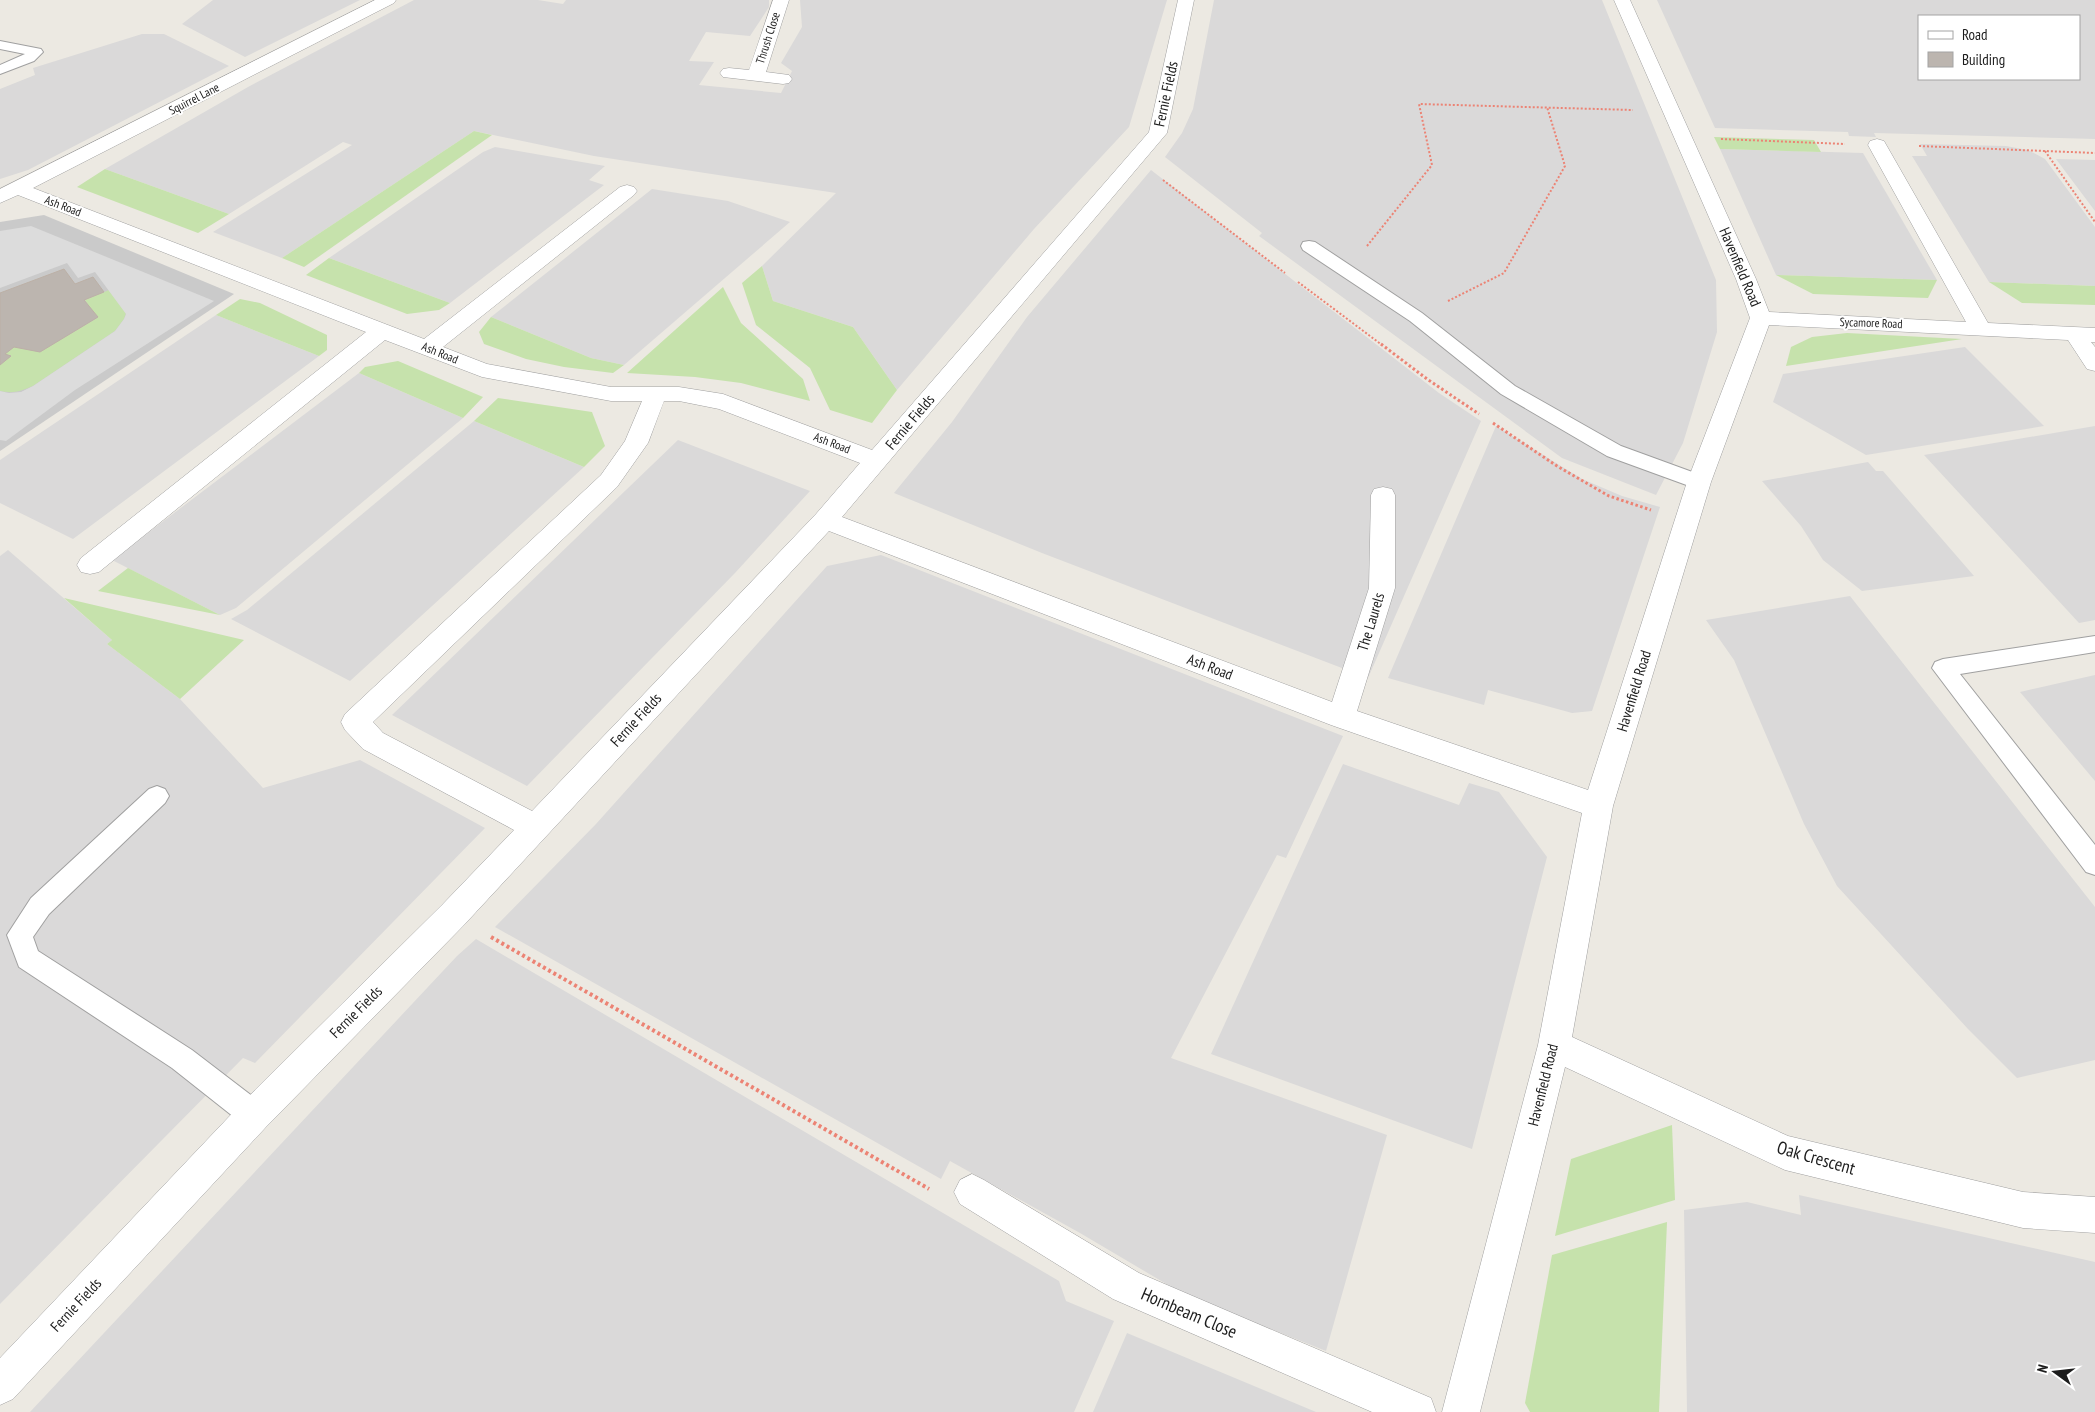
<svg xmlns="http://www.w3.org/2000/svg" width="2095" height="1412" font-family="'PT Sans Narrow',sans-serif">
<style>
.residential{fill:#dad9d9;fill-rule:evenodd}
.religious{fill:#cacaca}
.grass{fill:#c6e2ac}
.parking{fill:#dcdcdc}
.building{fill:#bcb5af;stroke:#bcb0a6}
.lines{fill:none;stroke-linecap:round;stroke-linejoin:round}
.service-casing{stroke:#a0a0a0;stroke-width:2}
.minor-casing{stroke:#a0a0a0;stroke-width:1}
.path-far2{stroke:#ec8374;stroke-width:2;stroke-dasharray:2 2;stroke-linecap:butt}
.path-far1{stroke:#ec8374;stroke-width:3;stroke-dasharray:2.5 2.5;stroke-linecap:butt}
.path{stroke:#ec8374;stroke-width:4;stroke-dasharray:3 3;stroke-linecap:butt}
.service{fill:#fff;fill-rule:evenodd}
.minor{fill:#fff;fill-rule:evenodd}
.labels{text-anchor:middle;stroke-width:4;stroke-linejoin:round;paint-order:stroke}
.far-street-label{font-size:12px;fill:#1c1c1c;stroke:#fff}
.street-label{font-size:15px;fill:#1c1c1c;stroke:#fff}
.near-street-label{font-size:18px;fill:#1c1c1c;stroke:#fff}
</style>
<rect width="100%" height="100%" fill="#ece9e2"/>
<g class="residential">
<path d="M213,0H360L245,57L182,24Z"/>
<path d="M414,0H538L563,4L566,0H769V7L750,36L706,32L689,61L714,62L699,85L781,93L792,71L781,63L802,27L800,0H1167L1129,127L1034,229L897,390L853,327L773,301L762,266L836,193L594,156L474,131L282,258L213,232L352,145L343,142L229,214L105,169L248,87Z"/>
<path d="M1214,0H1602L1716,280L1717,332L1683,443L1656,495L1562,458L1259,236L1262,233L1165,157L1182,133L1193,109Z"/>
<path d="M1657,0H2095V139L1874,133L1876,137L1849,136L1848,132L1715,128ZM1919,16H2079V79H1919Z"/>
<path d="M142,34H164L229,66L28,170L0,179V89L35,75L33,68Z"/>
<path d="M1920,144L2006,146L2028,150L2045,159L2095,227V286L1989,282L1912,156H1927Z"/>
<path d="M495,147L605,166L589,180L604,185L450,303L329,258L483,152Z"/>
<path d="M1720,149L1863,153L1937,280L1776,275Z"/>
<path d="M2056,159L2095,160V211Z"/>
<path d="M1151,170L1439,393L1481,421L1368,678L1042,553L894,493L952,422L1027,317Z"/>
<path d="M652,189L728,201L790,222L624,365L591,358L491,317Z"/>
<path d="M216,315L319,356L73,539L0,503V460Z"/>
<path d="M1965,347L2044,426L1866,455L1773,402L1783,374Z"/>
<path d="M359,373L463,418L236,608L220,615L112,560Z"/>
<path d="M474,421L584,467L350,681L231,619L247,610Z"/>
<path d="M1496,426L1582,479L1622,496L1660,507L1592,711L1572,713L1488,690L1484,705L1388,678Z"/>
<path d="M2095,426V620L2079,623L1924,455Z"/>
<path d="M678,440L810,491L735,573L527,786L392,715Z"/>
<path d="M1868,462L1876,471H1883L1974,576L1862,591L1823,560L1801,526L1762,481Z"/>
<path d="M8,550L112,640L107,644L180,699L263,788L360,760L485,828L255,1063L243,1058L0,1304V556Z"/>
<path d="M881,555L1343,736L1286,858L1277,855L1171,1058L1387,1135L1326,1351L1185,1295L1080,1233L950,1161L941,1179L495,927L596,824L827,566Z"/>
<path d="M1850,596L2095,907V1060L2017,1078L1968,1029L1837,886L1804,824L1734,660L1706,620Z"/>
<path d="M2095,675V781L2020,692Z"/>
<path d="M1343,764L1459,805L1469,783L1499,792L1547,857L1472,1149L1211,1054Z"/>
<path d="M476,939L1059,1281L1066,1301L1114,1321L1074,1412H30L457,956Z"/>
<path d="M1799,1195L2095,1262V1412H1687L1684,1210L1747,1202L1801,1215Z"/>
<path d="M1127,1333L1316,1412H1093Z"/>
</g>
<path class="religious" d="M44,215L234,294L0,451V222Z"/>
<g class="grass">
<path d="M474,131L492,135L304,267L282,258Z"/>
<path d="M1714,137L1814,140L1821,152L1720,149Z"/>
<path d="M105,169L229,214L198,233L77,187Z"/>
<path d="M329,258L450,303L439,310L407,314L306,275Z"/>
<path d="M762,266L773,301L853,327L897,390L872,423L830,410L810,368L756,325L742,283Z"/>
<path d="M1776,275L1937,280L1928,298L1813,294Z"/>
<path d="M1989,282L2095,286V305L2022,303Z"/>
<path d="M723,287L741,323L803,379L810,401L741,383L695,377L627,373Z"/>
<path d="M109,290L126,313L124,319L115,331L33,386C21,391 13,394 0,391V365L10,356L5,354L14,347L40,352L97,318L85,300Z"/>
<path d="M240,299L260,303L327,335V350L319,356L216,315Z"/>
<path d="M491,317L591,358L624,365L613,373L564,367L526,359L484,344L479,332Z"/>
<path d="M1847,333L1962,339L1786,366L1791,347L1812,337Z"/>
<path d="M398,361L483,397L463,418L359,373L365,367Z"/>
<path d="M498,398L592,412L605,446L584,467L474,421Z"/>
<path d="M128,568L220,615L98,591Z"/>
<path d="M64,598L244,640L180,699L107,644L112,640Z"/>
<path d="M1672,1125L1675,1200L1555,1236L1571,1159Z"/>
<path d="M1667,1222L1659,1412H1530L1525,1403L1552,1255Z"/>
</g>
<path class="parking" d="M31,226L214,301L75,390L6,441L0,440V391L9,393L21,392L33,386L115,331L124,319L126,314L95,272L78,278L67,263L0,288V231Z"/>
<path class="building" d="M64,269L75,284L93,277L104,292L84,300L98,317L40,352L14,347L5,354L11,356L0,365V293Z"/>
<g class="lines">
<defs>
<g id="service">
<path d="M0,41L41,49L43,52L34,61L0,74V65L25,54L0,49Z"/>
<path d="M1309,241L1315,242L1422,313L1515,386L1621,446L1706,477L1709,482L1706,487L1699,489L1692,487L1607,456L1501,394L1410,321L1303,250L1301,246L1303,242Z"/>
<path d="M2095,636V652L1960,674L2095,845V875L2086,872L1932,668L1935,662L1943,659Z"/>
<path d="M157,786L165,789L169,796L165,803L49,914L33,937L38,951L192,1050L264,1105L268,1115L264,1125L254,1129L244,1125L172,1068L19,967L7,935L31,898L149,789Z"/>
</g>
<g id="minor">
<path d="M375,0H396L394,3L33,188L424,339L620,187L627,185L634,187L637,191L634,195L443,347L487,364L611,387H679L723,394L872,450L1149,132L1178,0H1194L1167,133L842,517L1332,702L1369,588L1371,495L1374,489L1383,487L1392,489L1395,495V588L1357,711L1588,790L1687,482L1750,318L1736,279L1614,0H1630L1756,279L1769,312L1966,322L1868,145L1870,141L1877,139L1884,141L1988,323L2095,328V342H2091L2095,347V371L2087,369L2068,340L1769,325L1711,482L1613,806L1572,1037L1788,1136L2023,1192L2095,1197V1233L2023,1228L1785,1170L1565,1067L1480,1412H1442L1538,1045L1582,813L1331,725L829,531L464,925L266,1127L13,1399L0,1405V1358L242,1103L442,905L514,830L363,749L345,730L341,722L345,714L601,475L625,441L642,401H611L482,377L385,340L99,572L90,574L81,572L77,565L81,558L366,332L18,195L0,203V189ZM664,401H679L719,409L860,463L816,514L532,811L383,733L373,722L617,487L648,443Z"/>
<path d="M773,0H789L766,72L789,75L792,79L789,83L783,84L723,77L720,73L723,69L729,68L749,70Z"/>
<path d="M972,1174L984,1180L1139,1273L1431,1398L1436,1412H1372L1113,1299L960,1204L954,1192L960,1180Z"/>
</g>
</defs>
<use href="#service" class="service-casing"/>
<use href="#minor" class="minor-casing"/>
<g class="path-far2">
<path d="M1721,139L1845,144"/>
<path d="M1919,146L2095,153"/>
<path d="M2045,151L2095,222"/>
<path d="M1163,180L1285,273"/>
<path d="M1367,246L1432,165L1419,104L1633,110"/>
<path d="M1298,282L1382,345"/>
<path d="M1448,301L1504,273L1565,166L1547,107"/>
</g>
<g class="path-far1">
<path d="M1381,344L1427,379L1479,414"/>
<path d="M1493,423L1557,466L1609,496L1651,510"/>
</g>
<path class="path" d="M491,937L929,1189"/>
<use href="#service" class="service"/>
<use href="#minor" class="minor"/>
</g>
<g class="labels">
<g class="far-street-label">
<text transform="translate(768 38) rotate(-72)" y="4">Thrush Close</text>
<text transform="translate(194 99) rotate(-27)" y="4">Squirrel Lane</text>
<text transform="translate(63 206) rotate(21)" y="4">Ash Road</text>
<text transform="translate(1871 323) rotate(2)" y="4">Sycamore Road</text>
<text transform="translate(440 353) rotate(22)" y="4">Ash Road</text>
<text transform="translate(832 443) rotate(21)" y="4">Ash Road</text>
</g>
<g class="street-label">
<text transform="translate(1166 94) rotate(-78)" y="5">Fernie Fields</text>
<text transform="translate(1740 267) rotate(67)" y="5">Havenfield Road</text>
<text transform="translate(910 422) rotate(-50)" y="5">Fernie Fields</text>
<text transform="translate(1371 622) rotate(-73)" y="5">The Laurels</text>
<text transform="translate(1210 667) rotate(21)" y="5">Ash Road</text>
<text transform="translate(1634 691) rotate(-73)" y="5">Havenfield Road</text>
<text transform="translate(636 720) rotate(-47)" y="5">Fernie Fields</text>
<text transform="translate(356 1012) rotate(-45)" y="5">Fernie Fields</text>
<text transform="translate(1543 1085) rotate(-76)" y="5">Havenfield Road</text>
<text transform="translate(76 1305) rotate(-47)" y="5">Fernie Fields</text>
</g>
<g class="near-street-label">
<text transform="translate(1816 1158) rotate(16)" y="6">Oak Crescent</text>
<text transform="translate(1189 1313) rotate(23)" y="6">Hornbeam Close</text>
</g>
</g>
<rect x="1918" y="15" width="162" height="65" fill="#ffffff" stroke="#a4a4a4"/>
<rect x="1928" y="31" width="25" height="8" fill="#ffffff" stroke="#a4a4a4"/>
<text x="1962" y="40" font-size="15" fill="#1c1c1c">Road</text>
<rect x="1928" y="52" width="25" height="15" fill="#bcb5af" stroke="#a4a4a4"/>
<text x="1962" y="65" font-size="15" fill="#1c1c1c">Building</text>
<g transform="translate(2055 1372) rotate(285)" stroke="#ffffff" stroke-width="4" paint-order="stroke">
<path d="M0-4L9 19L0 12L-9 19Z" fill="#1c1c1c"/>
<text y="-8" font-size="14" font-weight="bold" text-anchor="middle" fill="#1c1c1c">N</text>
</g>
</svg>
